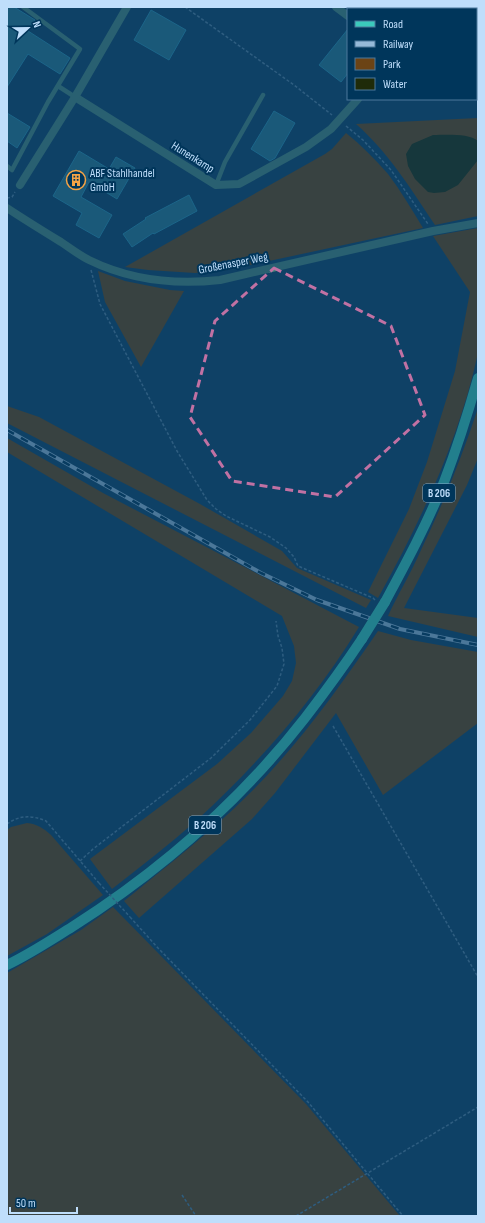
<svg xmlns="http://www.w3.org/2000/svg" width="485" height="1223" font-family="'Sofia Sans Condensed',sans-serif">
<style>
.green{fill:#6b4315}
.water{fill:#1f2b09}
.building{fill:#297590;stroke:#2b90b3}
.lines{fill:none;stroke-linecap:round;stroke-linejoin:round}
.path{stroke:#547fa1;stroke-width:1.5;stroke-dasharray:3 2;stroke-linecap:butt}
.service{stroke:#49857e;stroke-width:4.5}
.minor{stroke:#49857e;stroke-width:8}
.primary{stroke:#3bcabc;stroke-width:10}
.rail-casing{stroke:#96b9d8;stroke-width:4}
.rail{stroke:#00365b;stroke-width:2.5;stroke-dasharray:8;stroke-linecap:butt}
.path-bridge{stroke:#547fa1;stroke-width:1.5;stroke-dasharray:3 2;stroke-linecap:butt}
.primary-bridge{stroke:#3bcabc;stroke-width:10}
.marked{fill:none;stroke:#c171a3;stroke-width:3;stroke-dasharray:8 5;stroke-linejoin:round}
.labels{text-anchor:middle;stroke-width:4;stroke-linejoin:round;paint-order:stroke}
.shield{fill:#00365b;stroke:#86accb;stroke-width:1}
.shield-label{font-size:11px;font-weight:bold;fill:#bfdefb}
.street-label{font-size:12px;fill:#bfdefb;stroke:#00365b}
.poi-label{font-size:12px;fill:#bfdefb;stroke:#00365b;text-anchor:start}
</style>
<rect width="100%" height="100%" fill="#0f4166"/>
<g class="green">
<path d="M478,118V216L435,225C411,189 388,152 356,124Z"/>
<path d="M346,133C361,145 375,159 388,174C401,191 412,210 423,228L227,270L195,273L148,270L125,267L325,154L332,149Z"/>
<path d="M478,228V353C459,440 421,521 378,598L368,592L409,509L427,462L455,371L470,292L433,236Z"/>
<path d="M98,271L125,281L170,290L184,291L141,367L105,302Z"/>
<path d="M7,406L39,417L200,504L282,551L297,568L371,600L366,608L7,423Z"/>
<path d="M478,408V458L467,485L404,608L478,618V637L388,616C398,594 411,573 421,550C443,504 462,457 478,408Z"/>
<path d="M7,438L103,493L359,627C315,699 259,763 197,820C170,844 141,866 112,889L90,859L217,764L251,733L283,696L292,681L296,663L294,646L282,616L7,452Z"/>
<path d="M378,631L411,640L478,652V723L383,795L336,713L275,793L252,819L139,918L124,901C167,866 211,832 250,793C299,744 339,688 378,631Z"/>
<path d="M27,823C37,824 43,828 51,835L103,895L47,934L7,956V830L11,827Z"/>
<path d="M113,907L306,1104L400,1216L7,1215V973L81,930Z"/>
</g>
<path class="water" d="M433,135C445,135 469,133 478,141V160L458,185L445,192L434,193L428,192L415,179L408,166L406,154L412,144Z"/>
<g class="building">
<path d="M7,7H14L35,20L28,31L70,58L60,74L28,54L7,87Z"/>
<path d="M151,10L186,30L169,60L134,40Z"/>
<path d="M348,29V73L341,82L319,65Z"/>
<path d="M274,111L295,123L275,158L270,161L251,149Z"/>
<path d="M7,113L30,127L17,148L7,141Z"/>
<path d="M79,151L109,169L116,157L135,168L117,199L89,182L81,197L112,215L99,238L76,225L82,213L53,196Z"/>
<path d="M189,195L197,211L154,234L153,233L132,247L123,234L146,219L145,218Z"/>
</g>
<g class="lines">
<g class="path">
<path d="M185,7L294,85L332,115"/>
<path d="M346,126L363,140L391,170L428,224"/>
<path d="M7,198L12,197L15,192"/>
<path d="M91,270L100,304L177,451L207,500L216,509L226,516L270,537L286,548L294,557L298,566L373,598L375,600"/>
<path d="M333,726L478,977"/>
<path d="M7,824C19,815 32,815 46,821L99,883"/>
<path d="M80,861L93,849L211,758L250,720L277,686L284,664L282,648L278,636L276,621"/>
<path d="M130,917L158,948L308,1102L403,1216"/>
<path d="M182,1195L196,1216"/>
<path d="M296,1216L478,1107"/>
</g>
<g class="service">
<path d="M58,86L75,97"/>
<path d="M7,166L12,170L48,102L80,49L23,7"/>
<path d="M216,185L225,162L263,95"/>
</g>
<g class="minor">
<path d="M336,7L348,16"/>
<path d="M428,9L430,7"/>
<path d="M75,97L216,185L239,184L306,147L331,129L358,99"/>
<path d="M20,185L75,97L127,7"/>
<path d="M7,208C25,220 43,231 61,242C70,248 79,255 89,260C130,280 175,285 220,280L433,231L478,223"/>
</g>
<g class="primary">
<path d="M385,602C406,563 427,524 444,482C457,448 468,413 478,378"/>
<path d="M7,965C30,954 51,940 72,927C160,871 241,800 305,718C325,692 344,666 362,639"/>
</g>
<defs>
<path id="rail" d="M7,430L261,573L317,600L400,629L478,645"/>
</defs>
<use href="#rail" class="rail-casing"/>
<use href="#rail" class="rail"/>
<path class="path-bridge" d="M99,883L130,917"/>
<path class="primary-bridge" d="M362,639L385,602"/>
</g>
<path d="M0 0H485V1223H0ZM274,268L391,326L425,415L335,497L232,481L190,417L215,321Z" fill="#0f4166" fill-opacity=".55" fill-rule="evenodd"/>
<path class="marked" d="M274,268L391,326L425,415L335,497L232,481L190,417L215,321Z"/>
<defs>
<symbol id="building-ring" viewBox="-11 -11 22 22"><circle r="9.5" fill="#00365b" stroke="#f5a345" stroke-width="1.5"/><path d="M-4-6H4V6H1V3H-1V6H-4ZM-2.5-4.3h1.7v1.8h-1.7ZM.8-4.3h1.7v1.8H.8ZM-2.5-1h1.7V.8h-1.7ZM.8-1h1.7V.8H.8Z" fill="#f5a345"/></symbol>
</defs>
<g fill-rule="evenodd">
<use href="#building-ring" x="65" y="169" width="22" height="22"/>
</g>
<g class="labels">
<g class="shield">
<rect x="423" y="484" width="32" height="18" rx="3"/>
<rect x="189" y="816" width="32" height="18" rx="3"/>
</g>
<g class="shield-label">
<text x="439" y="497">B 206</text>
<text x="205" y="829">B 206</text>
</g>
<g class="street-label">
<text transform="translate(193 157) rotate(32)" y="4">Hunenkamp</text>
<text transform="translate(233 263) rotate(-11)" y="4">Großenasper Weg</text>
</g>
<g class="poi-label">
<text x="90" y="177">ABF Stahlhandel<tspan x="90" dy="14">GmbH</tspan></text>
</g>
</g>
<rect width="485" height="1223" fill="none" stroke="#bfdefb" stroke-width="16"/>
<rect x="347" y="8" width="130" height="92" fill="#00365b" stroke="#4c799b"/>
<rect x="355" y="21" width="20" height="6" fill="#3bcabc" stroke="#4c799b"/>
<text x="383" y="28" font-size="12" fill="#bfdefb">Road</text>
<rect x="355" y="41" width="20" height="6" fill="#96b9d8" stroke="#4c799b"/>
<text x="383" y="48" font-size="12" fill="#bfdefb">Railway</text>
<rect x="355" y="58" width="20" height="12" fill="#6b4315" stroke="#4c799b"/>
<text x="383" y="68" font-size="12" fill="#bfdefb">Park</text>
<rect x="355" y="78" width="20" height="12" fill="#1f2b09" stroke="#4c799b"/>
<text x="383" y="88" font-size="12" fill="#bfdefb">Water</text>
<g transform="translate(28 28) rotate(68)" stroke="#00365b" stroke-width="3" paint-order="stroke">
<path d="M0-3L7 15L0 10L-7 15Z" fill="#bfdefb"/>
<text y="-6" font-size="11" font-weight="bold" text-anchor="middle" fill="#bfdefb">N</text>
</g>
<path d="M10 1207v6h67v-6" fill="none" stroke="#bfdefb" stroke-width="2"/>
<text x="16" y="1207" font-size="12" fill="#bfdefb" stroke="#00365b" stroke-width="3" paint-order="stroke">50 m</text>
</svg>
